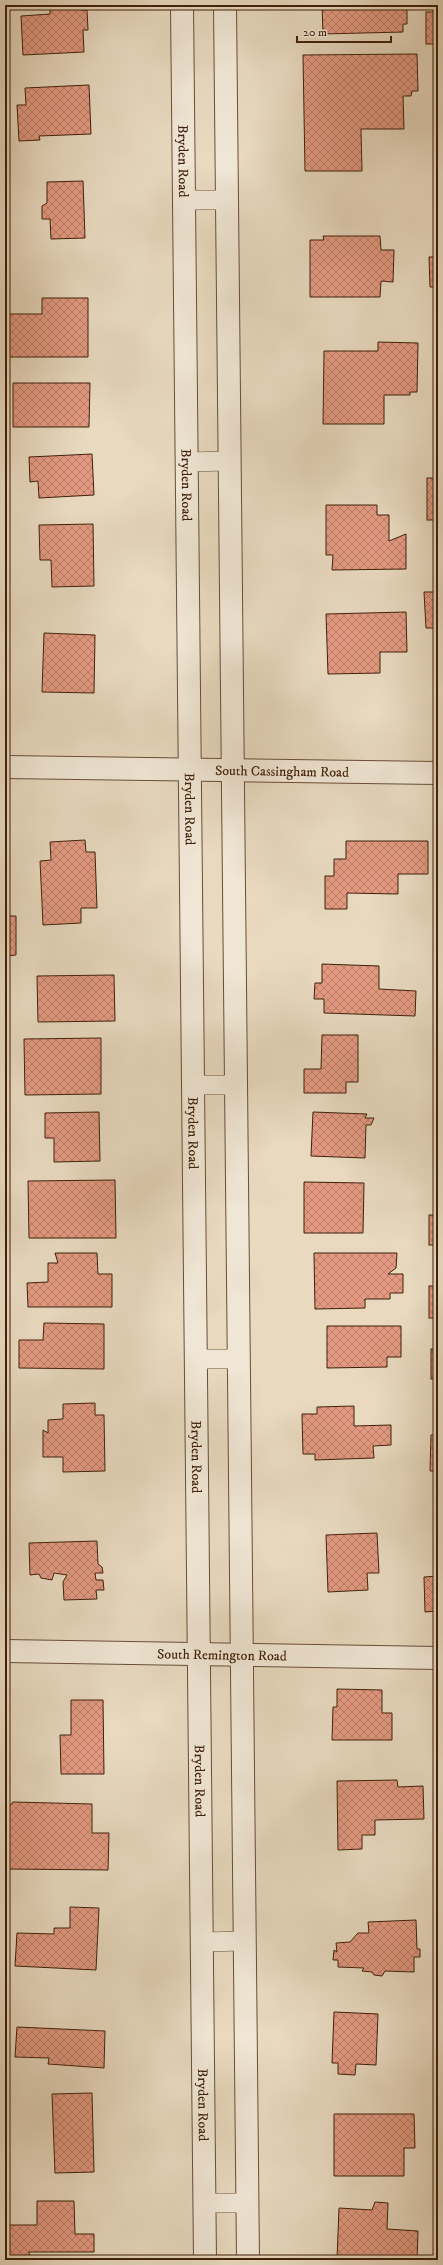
<svg xmlns="http://www.w3.org/2000/svg" width="443" height="2265" font-family="'IM FELL DW Pica',serif">
<style>
.building{fill:url(#building-cross-hatch);stroke:#3f2009}
.lines{fill:none;stroke-linecap:round;stroke-linejoin:round}
.lane-casing{stroke:#694e36;stroke-width:20}
.street-casing{stroke:#694e36;stroke-width:24}
.lane{stroke:#f0e6d5;stroke-width:19}
.street{stroke:#f0e6d5;stroke-width:22}
.labels{text-anchor:middle;stroke-width:3;stroke-linejoin:round;paint-order:stroke}
.street-label{font-size:14px;fill:#3f2009;stroke:#f0e6d5}
</style>
<defs>
<pattern id="building-cross-hatch" width="8" height="8" patternUnits="userSpaceOnUse"><rect width="8" height="8" fill="#e49a82"/><path d="M0 0l8 8M0 8l8-8" fill="none" stroke="#ba7d69"/></pattern>
</defs>
<rect width="100%" height="100%" fill="#e8d9bf"/>
<filter id="stains"><feTurbulence type="fractalNoise" baseFrequency=".005" numOctaves="4"/><feColorMatrix values="0 0 0 0 .2 0 0 0 0 .09 0 0 0 0 .02 0 0 0 .5 -.17"/></filter>
<radialGradient id="worn" r=".72"><stop offset=".6" stop-color="#630" stop-opacity="0"/><stop offset="1" stop-color="#630" stop-opacity=".3"/></radialGradient>
<g class="building">
<path d="M50,5H81V10H87L88,30H83L84,52L23,55L21,16L50,14Z"/>
<path d="M322,5H407V24H403V32L323,34Z"/>
<rect x="426" y="12" width="12" height="32"/>
<path d="M417,54L418,91H412L411,96H403L404,129H361L362,171H305L303,55Z"/>
<path d="M89,85L91,134L39,136L40,140L19,141L17,105H26L25,88Z"/>
<path d="M83,181L85,238L51,239L50,219H42V206L47,203V182Z"/>
<path d="M323,236H380L381,250H394L393,282L381,281L380,297H310V240H324Z"/>
<path d="M429,257H438V287H430Z"/>
<path d="M42,298H88V357H5V314H42Z"/>
<path d="M378,342L418,343L417,392H410V395H384V424H323L324,351H378Z"/>
<path d="M13,383H90L89,427H13Z"/>
<path d="M92,454L94,495L39,498L38,481L30,482L29,457Z"/>
<rect x="427" y="478" width="11" height="42"/>
<path d="M326,505H377V515H389V541L406,534V569L332,570L333,555H326Z"/>
<path d="M93,524L94,586L52,587L51,560H40L39,525Z"/>
<path d="M424,592H438V628H426Z"/>
<path d="M406,612L407,652H380V673L328,674L326,614Z"/>
<path d="M44,633L95,635L94,693L42,692Z"/>
<path d="M85,840L86,852H95L97,908H81V923L43,925L40,861L51,860L50,842Z"/>
<path d="M346,841H428V874H398V894L347,893V909H325V876H334V859H346Z"/>
<path d="M5,916H16V955L5,956Z"/>
<path d="M322,964L379,966V989L416,991L415,1016L324,1013V999H314L315,983H322Z"/>
<path d="M114,975L115,1021L38,1022L37,976Z"/>
<path d="M5,1029L9,1061L5,1062Z"/>
<path d="M322,1035H358V1082H346V1093H304V1069H321Z"/>
<path d="M101,1038V1094L25,1095L24,1039Z"/>
<path d="M99,1112L100,1161L54,1162V1138H45V1113Z"/>
<path d="M313,1112L367,1114L365,1118H374L371,1125H366L365,1158L311,1156Z"/>
<path d="M115,1180L116,1238H29L28,1181Z"/>
<path d="M304,1182L364,1183L363,1233H304Z"/>
<rect x="429" y="1215" width="9" height="30"/>
<path d="M55,1253H97L98,1274H112V1307H28L27,1283L48,1282V1263H58Z"/>
<path d="M314,1253H397L396,1268L388,1274H403V1293H390V1299H365V1308L315,1309Z"/>
<rect x="429" y="1286" width="9" height="32"/>
<path d="M44,1323L104,1324V1369L19,1368V1340H43Z"/>
<path d="M327,1326H401V1357H387V1367L327,1368Z"/>
<rect x="431" y="1349" width="7" height="30"/>
<path d="M95,1403V1415H104L105,1471L63,1472V1457H43V1430L48,1433V1420L63,1419V1404Z"/>
<path d="M354,1406V1426L391,1425V1445L373,1446L374,1458L315,1460V1454H303L302,1414H317V1407Z"/>
<path d="M431,1435H438V1471H430Z"/>
<path d="M377,1533L379,1573H367L368,1590L328,1592L326,1535Z"/>
<path d="M97,1541L98,1564L102,1567L103,1573H95L96,1580H103L104,1590H96L97,1599L64,1600L63,1582L67,1575L54,1573L52,1580L41,1578L39,1574L30,1575L29,1543Z"/>
<path d="M438,1576V1611L425,1612L424,1577Z"/>
<path d="M337,1689L382,1690V1713H392V1740H332L333,1707H337Z"/>
<path d="M71,1700H103L104,1774H61L60,1735H71Z"/>
<path d="M397,1780L398,1787L423,1786L424,1819L375,1820V1835H362V1849L338,1850L337,1781Z"/>
<path d="M13,1802L92,1804V1833H109L108,1870L7,1869V1832L5,1830V1812Z"/>
<path d="M70,1907L99,1908L96,1970L15,1966L17,1933L54,1934V1928H70Z"/>
<path d="M416,1920L417,1949H420V1957H414V1972L385,1971L382,1976L374,1975L372,1972L362,1971L364,1968L338,1967V1960H333L334,1950L337,1952L336,1943L350,1942L358,1933H369L368,1922Z"/>
<path d="M334,2012L378,2014L376,2065L356,2064L355,2075L338,2074V2063H332Z"/>
<path d="M17,2027L105,2031L104,2068L48,2064L49,2058L15,2057Z"/>
<path d="M92,2093L94,2172L55,2173L52,2094Z"/>
<path d="M334,2114H414L415,2148H404V2176H334Z"/>
<path d="M37,2201H74L75,2234H94V2252H29L30,2260H5V2225H37Z"/>
<path d="M375,2202L388,2203L387,2229L418,2231L417,2260H337L339,2208L372,2210Z"/>
</g>
<g class="lines">
<defs>
<g id="lane">
<path d="M184,200H227"/>
<path d="M186,462L229,461"/>
<path d="M193,1085H236"/>
<path d="M196,1359H239"/>
<path d="M202,1942L245,1941"/>
<path d="M205,2203H248"/>
</g>
<g id="street">
<path id="s1" d="M182,5L205,2260"/>
<path d="M225,5L248,2260"/>
<path id="s2" d="M5,767L438,773"/>
<path id="s3" d="M5,1651L438,1658"/>
</g>
</defs>
<use href="#lane" class="lane-casing"/>
<use href="#street" class="street-casing"/>
<use href="#lane" class="lane"/>
<use href="#street" class="street"/>
</g>
<g class="labels">
<g class="street-label">
<text dy="5" stroke="none"><textPath href="#s1" startOffset="156">Bryden Road</textPath></text>
<text dy="5" stroke="none"><textPath href="#s1" startOffset="480">Bryden Road</textPath></text>
<text dy="5" stroke="none"><textPath href="#s2" startOffset="277">South Cassingham Road</textPath></text>
<text dy="5" stroke="none"><textPath href="#s1" startOffset="804">Bryden Road</textPath></text>
<text dy="5" stroke="none"><textPath href="#s1" startOffset="1128">Bryden Road</textPath></text>
<text dy="5" stroke="none"><textPath href="#s1" startOffset="1452">Bryden Road</textPath></text>
<text dy="5" stroke="none"><textPath href="#s3" startOffset="217">South Remington Road</textPath></text>
<text dy="5" stroke="none"><textPath href="#s1" startOffset="1776">Bryden Road</textPath></text>
<text dy="5" stroke="none"><textPath href="#s1" startOffset="2100">Bryden Road</textPath></text>
</g>
</g>
<rect width="443" height="2265" fill="none" stroke="#e8d9bf" stroke-width="20"/>
<rect x="6" y="6" width="431" height="2253" fill="none" stroke="#3f2009" stroke-width="2"/>
<rect x="10" y="10" width="423" height="2245" fill="none" stroke="#3f2009"/>
<path d="M297 36v6h94v-6" fill="none" stroke="#3f2009" stroke-width="2"/>
<text x="303" y="36" font-size="12" fill="#3f2009" stroke="#f0e6d5" stroke-width="3" paint-order="stroke">20 m</text>
<rect width="100%" height="100%" filter="url(#stains)"/>
<rect width="100%" height="100%" fill="url(#worn)"/>
</svg>
